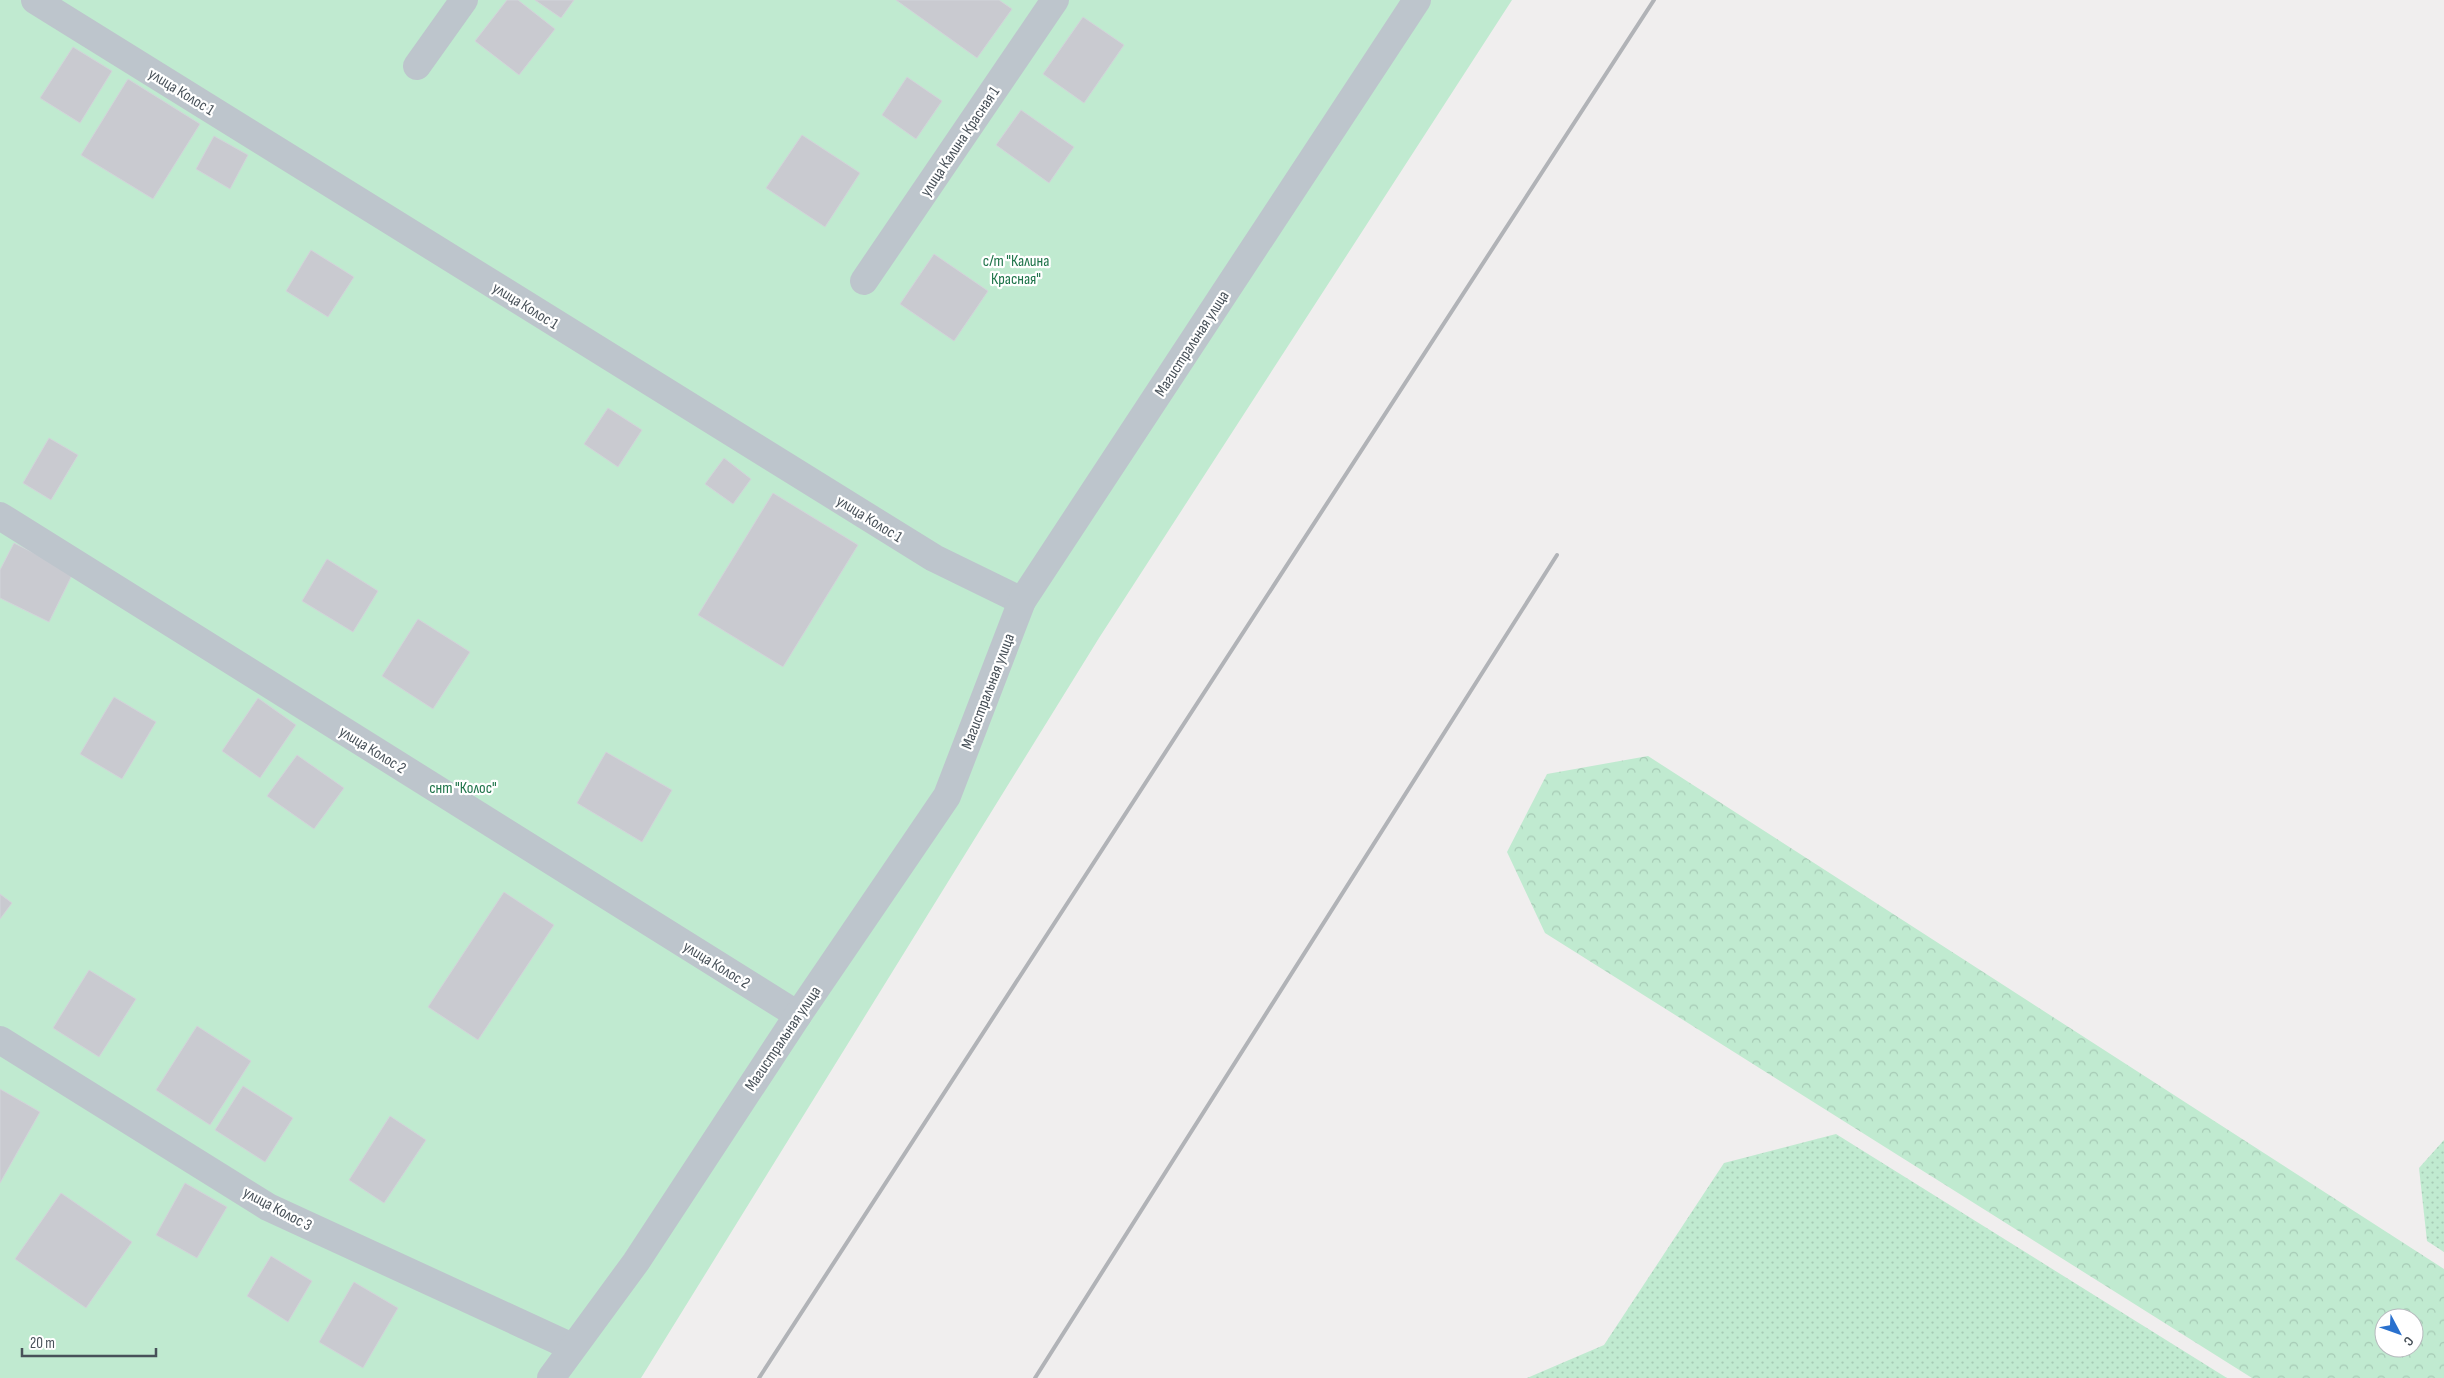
<svg xmlns="http://www.w3.org/2000/svg" width="2444" height="1378" font-family="'Sofia Sans Condensed',sans-serif">
<style>
.grass{fill:url(#grass-dots)}
.forest{fill:url(#forest-crowns);fill-rule:evenodd}
.garden{fill:#c0ead0}
.building{fill:#c9cad0;stroke:#d2d4d9}
.lines{fill:none;stroke-linecap:round;stroke-linejoin:round}
.minor{stroke:#bdc5cc;stroke-width:28}
.rail{stroke:#b1b3b7;stroke-width:4}
.labels{text-anchor:middle;stroke-width:4.5;stroke-linejoin:round;paint-order:stroke}
.street-label{font-size:16px;fill:#485159;stroke:#fff}
.park-label{font-size:16px;fill:#1f744a;stroke:#fff}
</style>
<defs>
<pattern id="grass-dots" width="8" height="8" patternUnits="userSpaceOnUse" patternTransform="scale(1.25)"><rect width="8" height="8" fill="#c0ead0"/><path d="M2 2h.1M6 6h.1" fill="none" stroke="#a6cab5" stroke-width="1.8" stroke-linecap="round"/></pattern>
<pattern id="forest-crowns" width="20" height="18" patternUnits="userSpaceOnUse" patternTransform="scale(1.25)"><rect width="20" height="18" fill="#c0ead0"/><path d="M2 6a3 3 0 1 1 6 0M12 15a3 3 0 1 1 6 0" fill="none" stroke="#a6cab5"/></pattern>
</defs>
<rect width="100%" height="100%" fill="#f0eeee"/>
<g class="grass">
<path d="M1836,1134L2227,1378H1527L1604,1345L1724,1163Z"/>
<path d="M2444,1140V1252L2427,1241L2419,1168Z"/>
</g>
<path class="forest" d="M1648,756L2444,1269V1378H2252L1545,933L1507,852L1547,774ZM2384,1318H2414V1348H2384Z"/>
<path class="garden" d="M0,0H1512L1099,638L641,1378H0Z"/>
<g class="building">
<path d="M507,0H518L555,29L519,75L475,41Z"/>
<path d="M535,0H574L561,18Z"/>
<path d="M896,0H999L1012,9L977,58Z"/>
<path d="M1083,17L1124,45L1084,103L1043,74Z"/>
<path d="M73,47L112,71L80,123L40,98Z"/>
<path d="M907,77L942,101L916,139L882,115Z"/>
<path d="M128,79L200,124L153,199L81,155Z"/>
<path d="M1021,110L1074,147L1049,183L996,145Z"/>
<path d="M802,135L860,173L825,227L766,188Z"/>
<path d="M214,136L248,155L230,189L196,169Z"/>
<path d="M311,250L354,277L328,317L286,291Z"/>
<path d="M934,254L988,291L954,341L900,304Z"/>
<path d="M608,408L642,430L618,467L584,444Z"/>
<path d="M49,438L78,455L51,500L23,483Z"/>
<path d="M724,458L751,479L733,504L705,484Z"/>
<path d="M773,493L858,545L783,667L698,615Z"/>
<path d="M14,543L73,573L49,622L0,598V570Z"/>
<path d="M327,559L378,591L353,632L302,601Z"/>
<path d="M418,619L470,652L433,709L382,676Z"/>
<path d="M114,697L156,722L122,779L80,754Z"/>
<path d="M258,698L296,725L260,778L222,751Z"/>
<path d="M606,752L672,790L642,842L577,803Z"/>
<path d="M297,755L344,788L314,829L267,796Z"/>
<path d="M504,892L554,925L478,1040L428,1007Z"/>
<path d="M0,894L12,903L0,919Z"/>
<path d="M89,970L136,999L99,1057L53,1028Z"/>
<path d="M197,1026L251,1061L210,1125L156,1090Z"/>
<path d="M243,1086L293,1118L265,1162L215,1130Z"/>
<path d="M0,1089L40,1112L0,1183Z"/>
<path d="M390,1116L426,1140L384,1203L349,1180Z"/>
<path d="M185,1183L227,1207L197,1258L156,1235Z"/>
<path d="M61,1193L132,1242L86,1308L15,1259Z"/>
<path d="M271,1256L312,1281L288,1322L247,1296Z"/>
<path d="M354,1282L398,1308L363,1368L319,1342Z"/>
</g>
<g class="lines">
<g class="minor">
<path d="M35,0L934,558L1022,601"/>
<path d="M417,66L464,0"/>
<path d="M864,281L1055,0"/>
<path d="M0,516L798,1015"/>
<path d="M0,1040L268,1207L572,1347"/>
<path d="M551,1378L636,1262L798,1015L947,796L1022,601L1417,0"/>
</g>
<g class="rail">
<path d="M759,1378L1654,0"/>
<path d="M1035,1378L1557,555"/>
</g>
</g>
<g class="labels">
<g class="street-label">
<text transform="translate(182 91) rotate(32)" y="6">улица Колос 1</text>
<text transform="translate(959 141) rotate(-56)" y="6">улица Калина Красная 1</text>
<text transform="translate(526 305) rotate(32)" y="6">улица Колос 1</text>
<text transform="translate(1191 343) rotate(-57)" y="6">Магистральная улица</text>
<text transform="translate(870 518) rotate(32)" y="6">улица Колос 1</text>
<text transform="translate(987 691) rotate(-69)" y="6">Магистральная улица</text>
<text transform="translate(373 749) rotate(32)" y="6">улица Колос 2</text>
<text transform="translate(717 964) rotate(32)" y="6">улица Колос 2</text>
<text transform="translate(782 1038) rotate(-56)" y="6">Магистральная улица</text>
<text transform="translate(278 1208) rotate(28)" y="6">улица Колос 3</text>
</g>
<g class="park-label">
<text x="1016" y="266">с/т "Калина<tspan x="1016" dy="18">Красная"</tspan></text>
<text x="463" y="793">снт "Колос"</text>
</g>
</g>
<g transform="translate(2399 1333) rotate(131)"><circle r="24" fill="#ffffff" stroke="#b6b9bd"/>
<path d="M0-4L9 19L0 12L-9 19Z" fill="#2a71ce"/>
<text y="-8" font-size="14" font-weight="bold" text-anchor="middle" fill="#485159">С</text>
</g>
<path d="M22 1348v8h134v-8" fill="none" stroke="#485159" stroke-width="2.5"/>
<text x="30" y="1348" font-size="15" fill="#485159" stroke="#ffffff" stroke-width="4" paint-order="stroke">20 m</text>
</svg>
